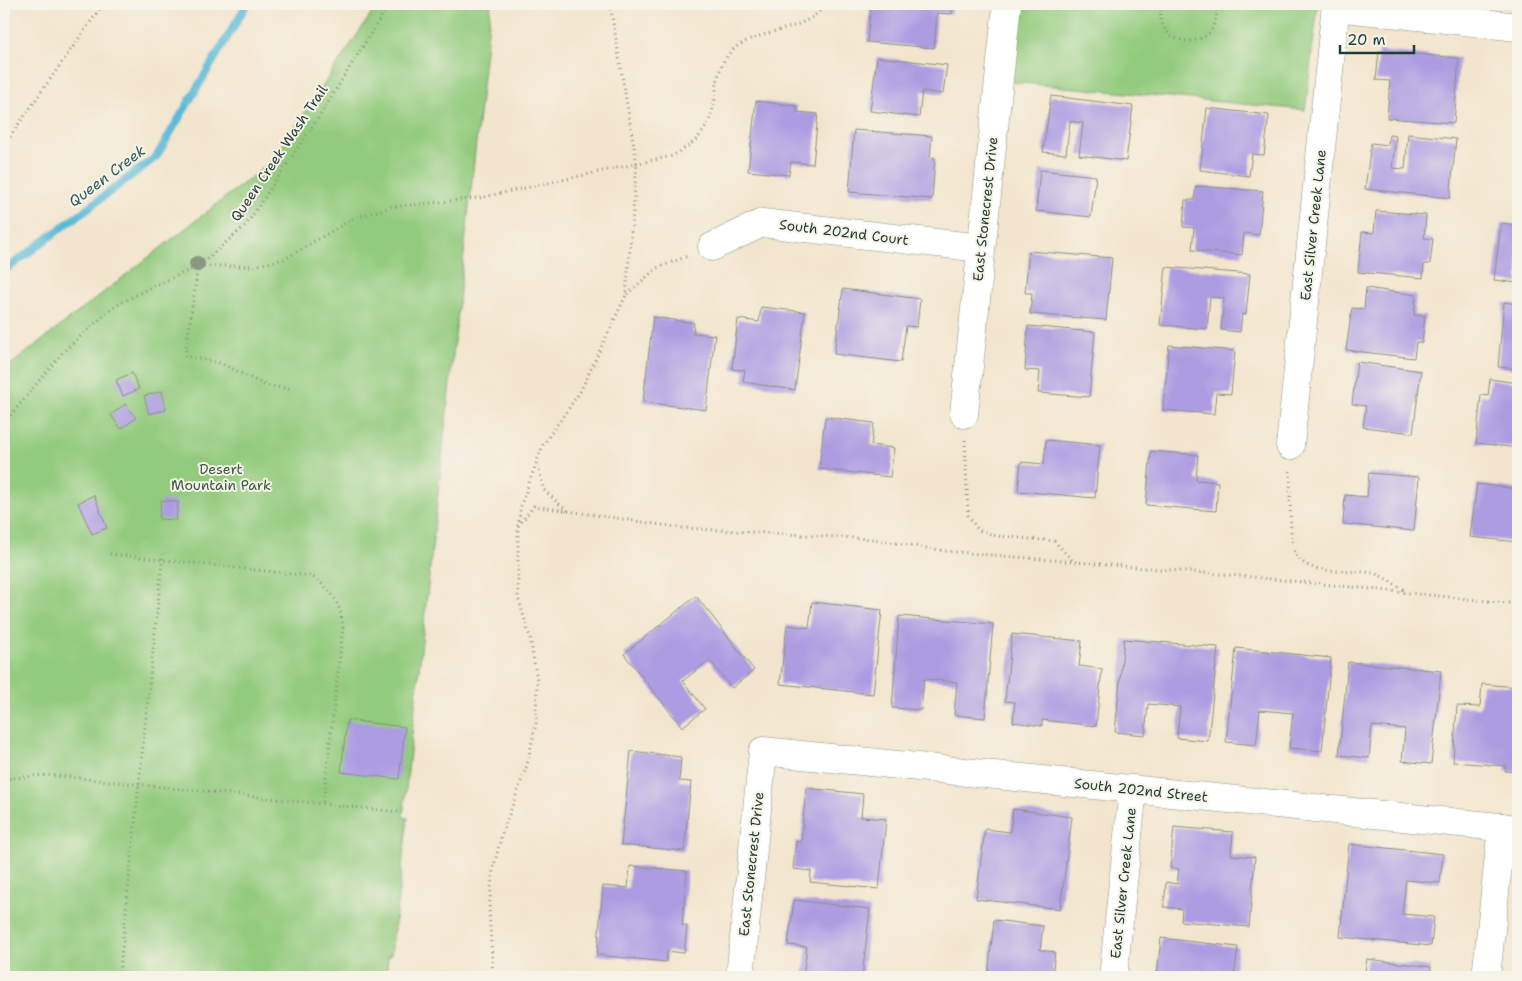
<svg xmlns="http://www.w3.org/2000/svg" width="1522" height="981" font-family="'Shantell Sans',sans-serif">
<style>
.green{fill:#93cb7e;stroke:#598459}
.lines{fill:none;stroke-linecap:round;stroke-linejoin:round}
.stream{stroke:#5abad8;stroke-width:8}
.building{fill:#ae9ce2}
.minor-casing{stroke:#899180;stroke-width:29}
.path{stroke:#899180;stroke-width:3;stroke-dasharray:1 4;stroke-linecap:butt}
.minor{stroke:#fff;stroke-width:28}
.tree{fill:#8b9881}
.labels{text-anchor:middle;stroke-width:4;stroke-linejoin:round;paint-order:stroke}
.street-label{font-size:14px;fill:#1f3d34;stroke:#f7f3e8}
.park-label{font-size:14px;fill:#365943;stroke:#f7f3e8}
.water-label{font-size:15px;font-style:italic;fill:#2e5c5d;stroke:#f7f3e8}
</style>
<rect width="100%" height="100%" fill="#f7f3e8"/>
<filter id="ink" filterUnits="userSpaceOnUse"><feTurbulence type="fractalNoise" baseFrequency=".02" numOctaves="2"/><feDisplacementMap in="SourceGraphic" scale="10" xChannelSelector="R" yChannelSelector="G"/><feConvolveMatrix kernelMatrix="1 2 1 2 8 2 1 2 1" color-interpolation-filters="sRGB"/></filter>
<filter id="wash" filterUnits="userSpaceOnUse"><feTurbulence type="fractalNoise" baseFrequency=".0096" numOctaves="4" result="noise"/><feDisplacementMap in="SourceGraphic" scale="20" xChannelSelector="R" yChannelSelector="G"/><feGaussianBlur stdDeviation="1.12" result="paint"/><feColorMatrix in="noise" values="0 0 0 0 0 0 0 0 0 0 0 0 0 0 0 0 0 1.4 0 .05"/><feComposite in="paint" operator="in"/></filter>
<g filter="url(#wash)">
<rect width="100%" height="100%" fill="#f3e5cd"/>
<g class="green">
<path d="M378,4H491L403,817L408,818L391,955L388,956L386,977H4V370L272,161Z"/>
<path d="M1020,4H1318L1305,110L1012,82Z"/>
</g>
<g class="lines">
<path class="stream" d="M4,271L156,157L247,4"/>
</g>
<g id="blocks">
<g class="building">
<path d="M871,4H952V14L937,13L934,48L867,42Z"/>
<path d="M1379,51L1459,58L1454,123L1387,118L1390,81L1376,80Z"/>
<path d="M877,57L947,65L943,94L922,91L919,117L870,111Z"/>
<path d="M1051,96L1133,106L1126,161L1079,155L1083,123L1070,121L1066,154L1043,152Z"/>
<path d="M756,101L797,106V112L818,114L813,164L791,162L789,175L748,171Z"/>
<path d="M1207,108L1269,115L1264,155L1252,154L1249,176L1200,170Z"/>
<path d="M1517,118H1518V130H1516Z"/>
<path d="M854,130L932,136L930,157L935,158L932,199L849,192Z"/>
<path d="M1408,134L1456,139L1450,198L1365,189L1371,143L1388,145L1389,135L1396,136L1392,168L1405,169Z"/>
<path d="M1040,170L1096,176L1091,217L1036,211Z"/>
<path d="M1196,186L1263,191L1259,235L1244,233L1242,255L1192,250L1194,228L1183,227L1185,200H1194Z"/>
<path d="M1376,211L1426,215L1424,238L1433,239L1430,264H1424L1423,278L1358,272L1362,232L1374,233Z"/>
<path d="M1501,223L1518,225V283L1494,280Z"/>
<path d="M1029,251L1112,258L1106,320L1030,314L1032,293H1025Z"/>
<path d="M1166,267L1250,274L1246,315L1242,314L1240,332L1221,330L1224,298L1210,297L1207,329L1160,325Z"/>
<path d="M1366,288L1416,295L1414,315L1425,316L1422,343L1416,342L1414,358L1346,350L1352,308L1364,309Z"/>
<path d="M843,289L920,299L917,327L906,326L901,362L834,354Z"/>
<path d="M1504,302L1518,304V369L1498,367Z"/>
<path d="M761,307L805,312L795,390L743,382L745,370L732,369L738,319L759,322Z"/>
<path d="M653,317L694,323L693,333L715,335L706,410L643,402Z"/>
<path d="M1028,326L1095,332L1089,397L1038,393L1040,371L1025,370Z"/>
<path d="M1169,345L1235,351L1231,394L1216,393L1214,414L1163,410Z"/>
<path d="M1357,362L1421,371L1413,433L1363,427L1366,406L1352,404Z"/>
<path d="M132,373L139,389L123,396L116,380Z"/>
<path d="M1490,379L1518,383V448L1476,443L1481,395L1488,396Z"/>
<path d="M162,391L166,410L149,414L144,396Z"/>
<path d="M125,404L136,418L121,429L111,415Z"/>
<path d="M825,417L874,423L871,445L894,448L890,477L819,469Z"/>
<path d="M1046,440L1100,445L1095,498L1018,491L1021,462L1044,464Z"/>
<path d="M1151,451L1198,455L1196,480L1218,482L1216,511L1146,505Z"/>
<path d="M1369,473L1419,477L1414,531L1343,524L1345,495L1367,497Z"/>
<path d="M1477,484L1518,489V542L1470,537Z"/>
<path d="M94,495L107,528L92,534L78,503Z"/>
<path d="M161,500L178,502L176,520L159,519Z"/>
<path d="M696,596L754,670L732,688L709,660L683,681L705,709L682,727L624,654Z"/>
<path d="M812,602L882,610L873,694L780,684L787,625L809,628Z"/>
<path d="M899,616L993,624L985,718L954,715L957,682L924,679L921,710L892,708Z"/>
<path d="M1012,634L1082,641L1079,666L1102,669L1096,726L1042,720V726L1013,722L1015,702L1005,701Z"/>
<path d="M1124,639L1218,647L1208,741L1177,738L1180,707L1148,704L1145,735L1115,732Z"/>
<path d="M1236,648L1331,658L1322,751L1289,748L1293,713L1260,710L1256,745L1226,742Z"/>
<path d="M1348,662L1441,671L1431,764L1402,761L1405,729L1372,726L1369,758L1339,755Z"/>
<path d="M1482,684L1518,687V772L1505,771L1506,766L1453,762L1457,706L1480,707Z"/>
<path d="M347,720L405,727L399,779L341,772Z"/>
<path d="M631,751L681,757L679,781L691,782L684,851L621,845Z"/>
<path d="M806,788L863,794L861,817L886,819L879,889L810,882L811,871L793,869L796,841L801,842Z"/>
<path d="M1013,809L1072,817L1060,909L976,899L985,829L1010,832Z"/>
<path d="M1174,827L1233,832L1231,855L1255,857L1249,927L1181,921L1182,909L1164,907L1166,882L1177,884L1179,869L1170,868Z"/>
<path d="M1349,844L1443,854L1440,883L1406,880L1402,914L1434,917L1431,946L1340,937Z"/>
<path d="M630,866L687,871L682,925L687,926L684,953L667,951L666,962L597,955L603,886L628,888Z"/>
<path d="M794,900L870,909L862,977H803L807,947L788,945Z"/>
<path d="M994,920L1043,926L1040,950L1055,952L1052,977H972V973L988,975Z"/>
<path d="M1161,938L1238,947L1234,977H1157Z"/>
<path d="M1367,959L1431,967L1430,977H1364Z"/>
</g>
</g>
</g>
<g filter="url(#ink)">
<use href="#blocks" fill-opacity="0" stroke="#899180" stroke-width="1"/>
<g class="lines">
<defs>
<g id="minor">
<path d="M1336,7L1518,27"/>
<path d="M712,247L762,223L981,248"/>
<path d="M964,414L1007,4"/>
<path d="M1290,446L1336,4"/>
<path d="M740,977L763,751L1518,829"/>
<path d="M1113,977L1133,789"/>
<path d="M1486,977L1502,827"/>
</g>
</defs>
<use href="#minor" class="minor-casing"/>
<g class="path">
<path d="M1162,4C1149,49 1224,57 1216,4"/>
<path d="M4,145L103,4"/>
<path d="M198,266L185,356L220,363L265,385L291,389"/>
<path d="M199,266H254L285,259L354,218L391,207L479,198L672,156C698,142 711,128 715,98C717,82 718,68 728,55C750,27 807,35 825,4"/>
<path d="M627,294L657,268L688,256"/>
<path d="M4,423L63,352L112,308L153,286L199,266L246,225L324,109L389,4"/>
<path d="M965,440L968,515L978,530L997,536L1054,541L1074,562"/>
<path d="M538,466L544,490L567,511"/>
<path d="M1290,471C1291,490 1288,540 1296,555C1309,577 1352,569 1372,573C1383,575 1396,586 1406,591"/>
<path d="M518,526L534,506L683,528L872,539L945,551L1253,577L1518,604"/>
<path d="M110,554L311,576C332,589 341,604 343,628L323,803"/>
<path d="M4,779L45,775L69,777L399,812"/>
<path d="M119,977L163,554"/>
<path d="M493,977L489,909L493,869L502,834L527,765L536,723L537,680L530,637L518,597V526L521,505L543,445L580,392L626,295L637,164L610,4"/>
</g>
<use href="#minor" class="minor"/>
</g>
<circle class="tree" cx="197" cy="264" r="8"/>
</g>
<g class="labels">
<g class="street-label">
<text transform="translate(279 153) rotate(-56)" y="5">Queen Creek Wash Trail</text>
<text transform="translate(985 209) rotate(-84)" y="5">East Stonecrest Drive</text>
<text transform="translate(1313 225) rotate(-84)" y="5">East Silver Creek Lane</text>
<text transform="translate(844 232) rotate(7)" y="5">South 202nd Court</text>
<text transform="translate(1141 790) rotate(6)" y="5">South 202nd Street</text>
<text transform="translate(751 864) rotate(-84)" y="5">East Stonecrest Drive</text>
<text transform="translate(1123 883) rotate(-84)" y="5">East Silver Creek Lane</text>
</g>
<g class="park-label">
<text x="221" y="474">Desert<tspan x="221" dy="16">Mountain Park</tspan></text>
</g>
<g class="water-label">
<text transform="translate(107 176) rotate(-37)" y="5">Queen Creek</text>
</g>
</g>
<rect width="1522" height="981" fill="none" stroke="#f7f3e8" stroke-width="20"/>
<path d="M1340 45v8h74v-8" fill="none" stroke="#1f3d34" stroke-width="2.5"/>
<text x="1347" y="45" font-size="15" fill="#1f3d34" stroke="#f7f3e8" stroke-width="4" paint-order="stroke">20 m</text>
</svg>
